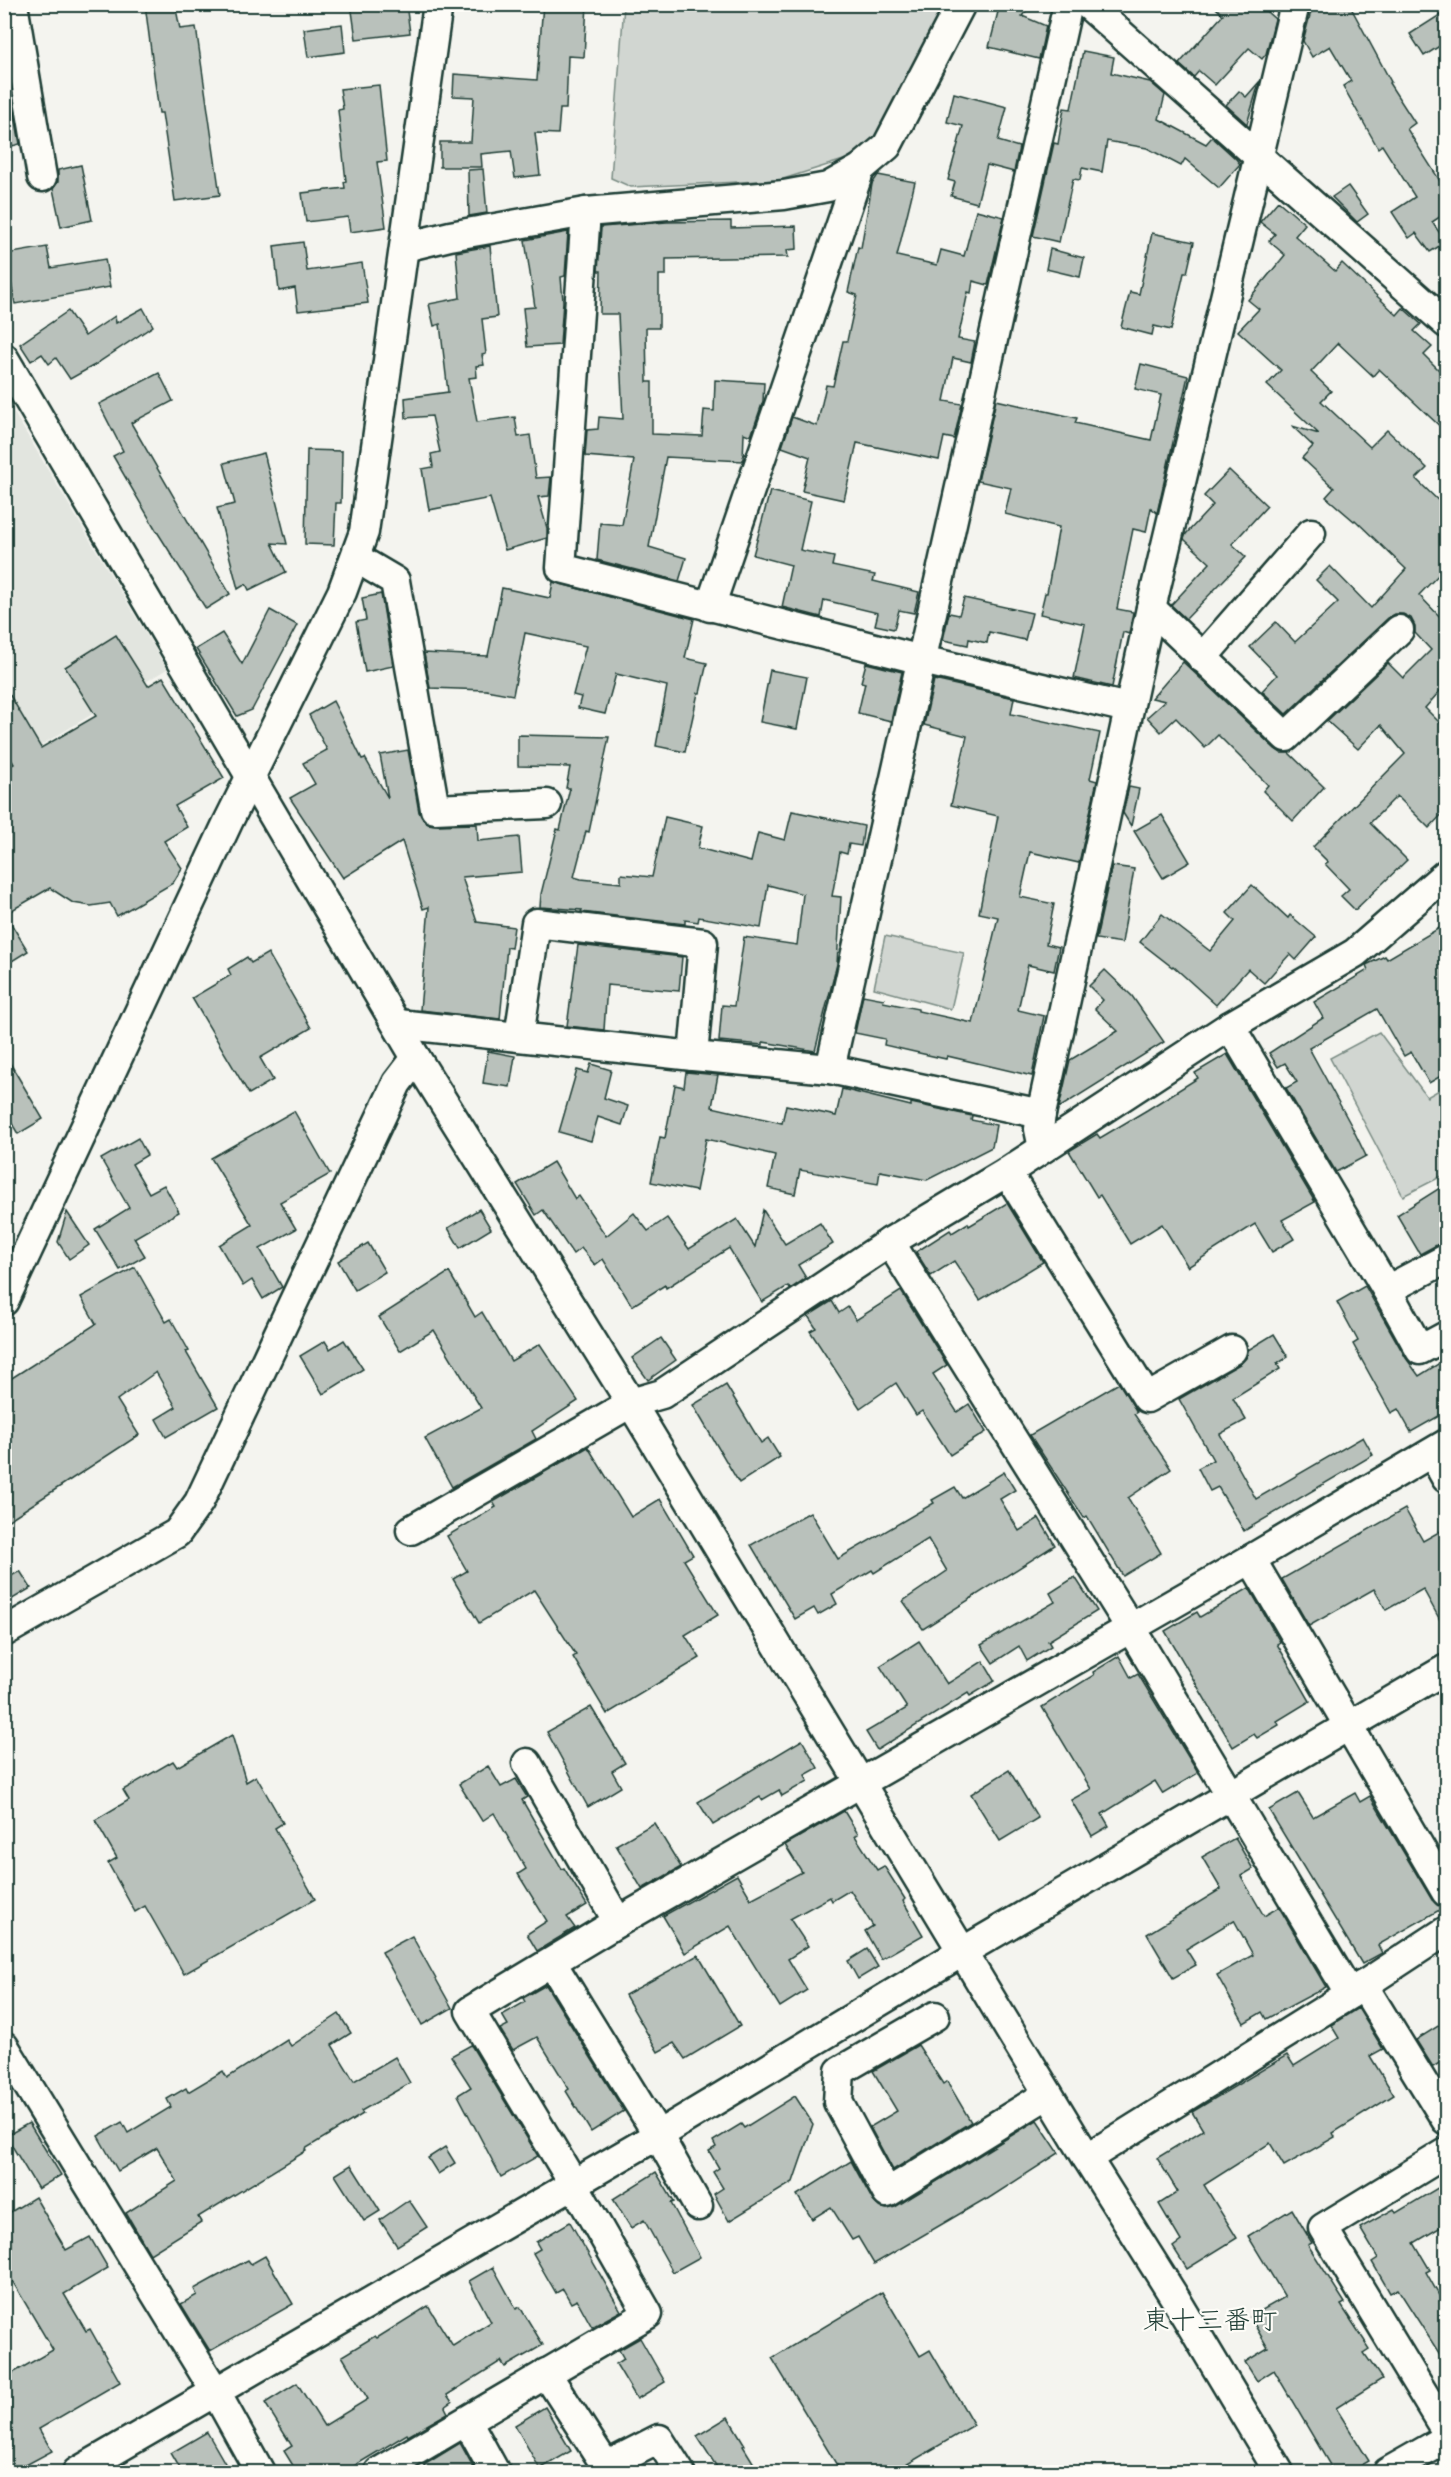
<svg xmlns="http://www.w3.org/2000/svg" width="1451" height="2477" font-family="Caveat,'Klee One',sans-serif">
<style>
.built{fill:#e2e5df}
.green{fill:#d1d6d1;stroke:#788a82;stroke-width:1.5}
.building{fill:#b9c1bb;stroke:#1f3d34;stroke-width:1.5}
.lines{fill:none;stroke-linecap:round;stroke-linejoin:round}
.minor-casing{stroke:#1f3d34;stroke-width:33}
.minor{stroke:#fdfcf7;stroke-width:28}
.labels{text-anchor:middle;stroke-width:4.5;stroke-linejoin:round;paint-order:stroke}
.quarter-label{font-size:27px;fill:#1f3d34;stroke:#fdfcf7}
</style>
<rect width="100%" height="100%" fill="#f4f4ef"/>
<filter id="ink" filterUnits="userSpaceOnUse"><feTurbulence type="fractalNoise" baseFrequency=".0167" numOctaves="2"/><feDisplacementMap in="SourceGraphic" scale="12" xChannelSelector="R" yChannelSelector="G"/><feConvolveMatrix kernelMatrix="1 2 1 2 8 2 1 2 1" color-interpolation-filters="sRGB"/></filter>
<g filter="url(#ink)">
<path class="built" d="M4,396L167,669L5,767H4Z"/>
<g class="green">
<path d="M624,5H973L930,98L853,157L780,180L631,187L611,178Z"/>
<path d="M885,936L964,953L951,1009L874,988Z"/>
<path d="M1379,1032L1427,1097L1446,1086V1174L1403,1196L1330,1058Z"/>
</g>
<g class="building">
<path d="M145,4H175L180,29L196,27L220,195L175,201L162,113H159Z"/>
<path d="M351,4H406L410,33L356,39Z"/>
<path d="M543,4H587L584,57L568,56L566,109H560L558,134L535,133L540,175L515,178L511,151L481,154L482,167H440V142H471L474,97L453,96L454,74L537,80Z"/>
<path d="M1000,4H1032L1022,16L1046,26L1039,59L989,47Z"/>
<path d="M1212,4H1258L1275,19L1266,54L1262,59L1249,48L1215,85L1199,71L1194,77L1179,64L1223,15Z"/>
<path d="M1313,4H1349L1391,82L1389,83L1415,123L1407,129L1440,181L1446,176V213L1432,222L1446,242L1430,252L1416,233L1409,238L1392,212L1415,197L1382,145L1378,148L1343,86L1351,81L1330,46L1312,57L1303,41Z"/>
<path d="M1446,11V42L1424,56L1410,34Z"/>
<path d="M342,24L345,52L308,57L304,29Z"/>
<path d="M1083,51L1114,57L1111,73L1150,82L1165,95L1159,119L1206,144L1212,137L1236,159L1240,164L1219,188L1185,159L1181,166L1147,148L1107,141L1102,172L1082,168L1080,180L1073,179L1059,242L1033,236L1054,143L1058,144L1064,108L1071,109Z"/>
<path d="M1260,81L1259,83L1247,124L1226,105L1239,91L1246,97Z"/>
<path d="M4,82H9L20,144L4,148Z"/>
<path d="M379,85L387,161L377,162L386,227L350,232L348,217L306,222L302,193L345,188L344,182L346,181L338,110L343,109L340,89Z"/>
<path d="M954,93L1007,107L998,141L1019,147L1014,172L987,165L977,203L951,196L955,182L948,180L963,126L947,122Z"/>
<path d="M81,165L92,220L61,227L53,189L58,182V170Z"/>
<path d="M483,169L487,213L469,216L468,170Z"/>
<path d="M878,175L915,182L897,256L937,265L941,250L964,256L976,210L1004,217L988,285L973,281L971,293L968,292L958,339L975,342L971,362L953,358L944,401L962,404L954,439L944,437L939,460L857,443L844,500L802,491L810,457L782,447L792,417L817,426L826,385L833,386L843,341H847L857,295L848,292L858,247L861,248L872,184Z"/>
<path d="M1348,186L1368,214L1357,222L1332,197Z"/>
<path d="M1278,201L1305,224L1295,236L1335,271L1342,263L1397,315L1403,308L1421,324L1414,331L1432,347L1424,355L1446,377V432L1379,369L1373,376L1338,343L1311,372L1331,391L1321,401L1370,447L1387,430L1427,468L1416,479L1446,508V567L1419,595L1446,623V684L1425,708L1446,729V810L1429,828L1397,796L1370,823L1407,860L1355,910L1341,896L1349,889L1325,864L1328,862L1313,847L1405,754L1381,725L1358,749L1327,721L1388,663L1403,678L1431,650L1415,633V626L1411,618L1403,614H1395L1388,618L1286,714L1262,691L1277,675L1250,647L1276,622L1295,642L1338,602L1316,580L1330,566L1371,608L1406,569L1355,520L1354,521L1326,497L1334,488L1302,458L1313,446L1292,426L1319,434L1267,385L1281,370L1238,331L1259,309L1248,300L1285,255L1269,241L1275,234L1260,222Z"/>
<path d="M731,221V228L796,226L797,249L787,250L788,257L666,259V275H659V328H646L647,382H652V434L702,436L704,410L714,411L715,380L764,383L763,401L751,436L744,433L743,461L666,457L649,547L686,558L679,581L597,560L600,523L622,525L634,460L585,456L587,430L598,429L599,417L623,419L618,314H600L601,271H598L601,227L667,222Z"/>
<path d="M568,232L565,276L561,277L563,301L560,345L527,347L523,308L535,307L525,240Z"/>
<path d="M1152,233L1194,242L1187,273H1184L1171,330L1154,326L1152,335L1121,327L1130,292L1139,294Z"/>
<path d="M303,242L307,271L362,263L368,303L298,311L295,288L279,291L274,246Z"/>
<path d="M490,246L497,317L482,319L486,354L482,355L484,365L476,366L477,377L469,378L477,422L515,417L518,437L530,435L536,478L551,477L549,496L538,497L547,528V538L505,550L490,498L429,510L422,469L433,467L431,454L440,452L432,416L406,418L405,398L448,392L440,324L434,326L429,304L460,298L456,252Z"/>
<path d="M47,247L51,268L105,259L110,287L15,304L6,254Z"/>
<path d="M1050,249L1084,258L1080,277L1046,269Z"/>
<path d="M143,308L153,326L93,366L70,379L56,358L49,364L42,354L31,361L20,344L68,311L85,336L115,316L116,323Z"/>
<path d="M1141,364L1188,376L1157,513L1151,508L1146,532L1133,529L1117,609L1133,612L1129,634L1123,632L1112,687L1074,678L1085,624L1040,614L1045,593H1047L1059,527L1005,514L1011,488L978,481L996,400L1077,418L1075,423L1151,440L1161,395L1135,389Z"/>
<path d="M159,373L173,401L131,423L230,594L206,609L156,530L113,456L123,451L99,404Z"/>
<path d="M307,450L342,451L341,503H336L334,545L305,544Z"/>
<path d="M264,453L287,544L272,543L286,572L249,590L246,584L238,589L217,508L235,504L224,463Z"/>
<path d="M1229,470L1267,506L1232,544L1246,557L1186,619L1171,605L1210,563L1184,539L1186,534L1213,505L1204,496Z"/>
<path d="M770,491L811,501L800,550L834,557L832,566L875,575L873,581L919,592L914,613L899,610L894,629L875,625L878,613L824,600L821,617L782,607L791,565L753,555Z"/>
<path d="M553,582L694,619L685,658L707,663L700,693H698L685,752L656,746L667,686L616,674L605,714L578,708L581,697L573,695L586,646L525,633L513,695L486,690L430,688L424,653L488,656L502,588L550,598Z"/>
<path d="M381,594L393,666L365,672L356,622L366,620L362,598Z"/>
<path d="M964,598L1032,613L1025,640L989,632L987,643L969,639L968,645L943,640L949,613L959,615Z"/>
<path d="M270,610L297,625L252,710L237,716L196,649L222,633L242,664Z"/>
<path d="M116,635L148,686L163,677L224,778L175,806L187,827L164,841L182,868L173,883L117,916L110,903L91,906L73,903L50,888L5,914L28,951L4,966V769L14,764L4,747V685L41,748L96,716L65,667Z"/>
<path d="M1183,662L1275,749L1281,753H1289L1324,787L1293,821L1263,791L1268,785L1218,735L1205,748L1176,718L1161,732L1147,717L1165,701L1152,698Z"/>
<path d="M866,663L902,672L891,721L858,713L865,683L861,682Z"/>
<path d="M770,670L807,677L797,729L760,722Z"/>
<path d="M934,680L1014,698L1011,714L1100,733L1090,779L1097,781L1079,863L1030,852L1020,897L1054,904L1046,944L1059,947L1054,971L1028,965L1018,1010L1044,1016L1032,1076L947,1056L946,1059L919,1053L884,1045L885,1039L855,1033L863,995L884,999L883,1002L918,1009V1011L973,1023L998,917L979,913L998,816L951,805L967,736L924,725Z"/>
<path d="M333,701L362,759L365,758L388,798L380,755L408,750L419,812L428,824L436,825L477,824L478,841L519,837L522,872L462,877L477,922L514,927L511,948L507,947L500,1019L420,1010L429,907L423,909L402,841L343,878L290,798L315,784L303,763L327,750L309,715Z"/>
<path d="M518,735L609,737L589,832L586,831L574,877L581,879L621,883V874L652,877L665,817L703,826L698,848L751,862L758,833L785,840L792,811L864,826L861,846L849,844L847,854L840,852L832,896L841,897L837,964L815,1051L763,1042V1045L719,1041L722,1005L734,1006L744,937L797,945L803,894L768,885L761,928L699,917L698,922L685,920V924L581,912L582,910L540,907L541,894L557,829L560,830L570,788H566L570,767L518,766Z"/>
<path d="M1129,787L1139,789L1131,826L1123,813Z"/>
<path d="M1162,815L1190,862L1163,878L1134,831Z"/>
<path d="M1112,866L1134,869L1122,943L1096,939Z"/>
<path d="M1252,885L1288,918L1290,915L1316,937L1296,960L1290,954L1264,983L1248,969L1216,1005L1173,966L1172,967L1140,942L1162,914L1210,951L1235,921L1227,913Z"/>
<path d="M1446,924V1073L1429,1083L1411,1052L1404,1056L1377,1009L1309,1048L1351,1125L1366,1156L1336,1172L1286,1088L1297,1082L1285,1063L1278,1067L1269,1053L1323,1018L1314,1002L1368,970L1366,965L1385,956L1387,959Z"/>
<path d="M578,945L682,957L679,991L607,985L604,1030L567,1026Z"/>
<path d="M268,953L311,1028L260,1058L273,1080L249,1094L192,998L231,975L228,969L247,957L251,963Z"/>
<path d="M1105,970L1132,996L1164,1042L1059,1108L1070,1060L1118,1031L1095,1009L1103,1000L1089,986Z"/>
<path d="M488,1051L515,1056L510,1087L483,1083Z"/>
<path d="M4,1053L43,1119L18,1134L4,1110Z"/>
<path d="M1227,1054L1315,1202L1282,1220L1294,1239L1272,1252L1255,1224L1188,1267L1162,1224L1130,1244L1100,1195L1097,1197L1069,1151L1097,1134L1100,1138L1147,1110L1198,1078L1195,1073Z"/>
<path d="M591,1064L611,1070L604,1098L628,1106L622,1125L598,1117L591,1141L559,1132L577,1070L588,1073Z"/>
<path d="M686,1072L718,1075L712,1107L782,1123L786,1105L836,1116L842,1089L911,1106V1103L972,1116L971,1120L996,1125L992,1147L927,1180L880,1171L878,1184L800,1170L795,1194L768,1188L775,1155L706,1139L696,1191L651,1182L660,1137L665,1138L675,1085L684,1087Z"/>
<path d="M294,1111L330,1174L280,1202L296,1229L260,1249L282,1287L263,1299L252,1280L243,1286L219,1245L252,1225L211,1158Z"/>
<path d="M138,1138L147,1155L132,1164L149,1193L164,1185L179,1212L134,1238L145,1256L120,1270L95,1229L129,1208L101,1159Z"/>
<path d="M553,1162L575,1199L579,1196L606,1236L634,1213L648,1231L667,1218L689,1249L737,1219L755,1247L763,1210L785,1244L820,1223L833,1244L798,1265L806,1278L790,1289L788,1286L762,1302L729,1248L666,1288L665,1285L632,1306L603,1259L595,1265L581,1248L573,1254L543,1210L536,1215L517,1184Z"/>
<path d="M1446,1184V1240L1420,1254L1397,1215Z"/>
<path d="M1007,1203L1043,1262L980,1300L954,1261L931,1276L916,1252L950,1230L952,1233L968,1223L969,1226Z"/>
<path d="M479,1209L491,1229L460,1248L448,1228Z"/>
<path d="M67,1212L89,1245L69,1259L58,1242Z"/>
<path d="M368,1243L385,1272L355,1290L338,1261Z"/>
<path d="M135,1267L166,1322L171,1319L189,1351L186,1352L218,1407L166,1437L156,1419L176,1407L156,1372L117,1400L139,1435L4,1523V1383L96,1324L81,1297Z"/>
<path d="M449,1272L475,1317L482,1312L511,1361L540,1344L578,1401L532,1431L536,1439L452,1487L425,1438L481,1408L434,1330L400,1351L379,1317Z"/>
<path d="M1365,1286L1406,1358L1419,1376L1446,1359V1412L1411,1432L1398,1409L1391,1413L1353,1344L1358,1341L1337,1302Z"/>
<path d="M901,1291L947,1365L933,1374L957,1412L969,1404L986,1432L950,1455L922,1411L916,1415L896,1383L860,1408L810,1331L816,1328L808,1316L832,1301L839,1313L848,1307L856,1320Z"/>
<path d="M1274,1334L1288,1357L1277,1364L1280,1369L1233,1398L1246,1420L1220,1434L1256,1499L1363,1437L1373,1455L1244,1531L1218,1487L1210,1491L1198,1468L1213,1460L1179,1399L1240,1364L1247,1357L1248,1350Z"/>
<path d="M661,1338L676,1360L648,1380L632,1358Z"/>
<path d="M344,1340L363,1369L323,1394L300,1356L325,1341L330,1349Z"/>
<path d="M1119,1383L1137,1412L1134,1414L1171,1469L1128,1498L1161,1553L1123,1576L1087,1516L1084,1518L1030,1435Z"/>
<path d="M726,1385L761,1443L768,1438L780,1457L739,1483L693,1405Z"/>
<path d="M588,1447L631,1517L660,1499L693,1555L684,1560L718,1615L685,1635L700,1658L607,1714L573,1657L576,1655L534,1590L479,1623L453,1579L467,1571L447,1536L496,1507L493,1502Z"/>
<path d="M1004,1472L1015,1490L1000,1499L1019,1531L1039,1518L1055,1545L923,1629L903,1601L947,1571L928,1539L874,1573L872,1570L832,1594L837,1604L818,1615L814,1608L795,1619L751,1545L810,1512L838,1559L934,1503L932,1500L955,1487L962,1498Z"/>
<path d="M1405,1509L1423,1541L1446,1528V1631L1423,1589L1386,1610L1374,1589L1309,1626L1282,1579Z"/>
<path d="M20,1571L31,1588L4,1604V1580Z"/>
<path d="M1075,1577L1097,1611L1048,1641L1051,1646L1027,1661L1019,1646L993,1663L981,1645L1055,1602L1050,1593Z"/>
<path d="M1249,1588L1280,1642L1277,1644L1310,1701L1277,1721L1279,1725L1257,1738L1254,1734L1233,1747L1165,1631L1197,1612L1200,1617Z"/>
<path d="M919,1641L947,1684L983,1661L995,1681L970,1696L968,1693L877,1750L866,1732L907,1708L880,1666Z"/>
<path d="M1119,1656L1131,1678L1138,1674L1198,1773L1163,1794L1155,1781L1102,1814L1109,1826L1092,1836L1071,1800L1091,1789L1042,1707L1094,1675L1093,1672Z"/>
<path d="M591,1707L625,1763L612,1771L621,1787L588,1807L547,1732Z"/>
<path d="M232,1735L246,1782L256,1776L283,1823L275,1828L315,1899L184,1974L145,1906L135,1912L108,1863L117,1858L95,1820L129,1800L123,1790L173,1761L177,1767Z"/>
<path d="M802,1740L818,1768L805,1775L808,1781L782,1796L779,1790L762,1800L760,1797L713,1825L698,1802Z"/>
<path d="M488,1766L501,1787L516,1779L527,1797L522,1800L562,1869L564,1868L587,1905L567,1917L575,1928L537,1951L527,1934L547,1921L518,1874L526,1869L494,1813L482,1821L459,1784Z"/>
<path d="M1009,1770L1038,1818L1000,1841L971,1794Z"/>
<path d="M1298,1793L1313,1817L1355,1793L1360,1802L1370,1796L1432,1900L1443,1908L1378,1945L1382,1953L1362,1964L1269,1810Z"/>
<path d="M844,1811L858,1834L855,1836L877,1870L884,1866L905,1899L903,1901L923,1935L881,1959L865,1931L873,1926L850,1890L832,1901L830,1897L790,1919L808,1946L788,1959L807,1990L780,2007L730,1926L685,1953L663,1916L737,1875L751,1899L802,1872L785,1845Z"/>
<path d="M654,1823L681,1867L642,1889L616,1845Z"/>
<path d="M1235,1838L1253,1869L1241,1876L1264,1916L1279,1907L1326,1987L1266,2019L1262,2012L1244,2023L1217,1975L1253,1955L1234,1920L1186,1949L1196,1965L1173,1978L1147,1934L1221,1889L1202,1857Z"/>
<path d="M412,1936L452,2008L422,2025L382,1952Z"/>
<path d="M867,1949L878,1967L858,1979L848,1961Z"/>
<path d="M698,1955L740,2026L685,2059L674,2043L658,2052L625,1995Z"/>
<path d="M546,1985L624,2111L591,2132L566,2091L569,2089L537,2037L513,2050L500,2029L508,2025L502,2015L525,2002L523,1998Z"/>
<path d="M1358,2008L1383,2049L1370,2056L1394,2095L1333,2133L1335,2137L1284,2166L1270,2143L1204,2185L1237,2238L1187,2269L1173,2247L1181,2241L1159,2204L1178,2192L1157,2158L1203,2130L1192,2112L1287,2055L1294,2066L1339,2038L1331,2025Z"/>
<path d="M339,2014L351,2033L332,2045L354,2081L395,2057L410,2083L361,2111L363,2114L305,2149L306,2151L198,2217L201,2222L150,2254L126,2213L177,2181L157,2148L118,2171L98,2136L122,2122L128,2133L171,2107L167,2099L186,2088L188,2092L223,2071L227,2078L287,2040L291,2046Z"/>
<path d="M1446,2021V2059L1433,2067L1416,2040Z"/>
<path d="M471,2045L538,2156L501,2177L458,2095L471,2087L451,2056Z"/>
<path d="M918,2045L943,2084L947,2081L971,2122L893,2170L870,2127L897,2111L873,2071Z"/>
<path d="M795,2096L813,2124L793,2182L729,2221L714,2194L723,2188L713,2172L719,2168L709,2151L716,2147L713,2141L741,2124L744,2128Z"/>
<path d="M1037,2120L1059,2153L986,2200L985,2199L874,2264L858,2237L852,2240L831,2207L812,2219L797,2195L851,2161L873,2201L879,2207L887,2209L895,2207Z"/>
<path d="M29,2123L61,2175L38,2189L6,2136Z"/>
<path d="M445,2147L455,2163L438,2174L428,2158Z"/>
<path d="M351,2165L380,2211L364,2221L335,2175Z"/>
<path d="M656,2172L674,2202L671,2203L700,2257L673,2272L644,2220L631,2228L613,2199Z"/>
<path d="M1446,2183V2224L1414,2243L1430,2270L1426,2272L1446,2308V2364L1398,2289L1390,2293L1372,2262L1378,2258L1360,2228L1394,2209L1396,2213Z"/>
<path d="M35,2197L66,2250L90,2237L108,2268L64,2294L86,2331L90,2329L120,2382L39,2429L52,2451L13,2472H4V2378L53,2350L4,2267V2216Z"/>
<path d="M409,2200L427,2227L397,2246L380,2220Z"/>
<path d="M1292,2209L1312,2243L1308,2245L1345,2303L1341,2305L1370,2349L1364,2353L1382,2379L1336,2408L1369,2461L1350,2472H1334L1274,2370L1257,2381L1245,2362L1268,2348L1250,2317L1285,2297L1248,2236Z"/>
<path d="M570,2222L621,2311L592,2327L577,2300L571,2303L563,2289L556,2293L533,2253L540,2249L536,2242Z"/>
<path d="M265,2256L293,2304L210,2351L181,2304L197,2295L194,2289L214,2278L248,2260L251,2264Z"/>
<path d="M493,2267L516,2309L520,2307L543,2345L505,2367L501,2361L447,2395L452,2402L445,2407L448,2413L408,2436L407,2434L354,2466L358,2472H297L284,2451L292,2446L265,2403L297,2383L324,2426L368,2399L342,2356L375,2336L377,2338L428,2306L453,2346L491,2322L469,2281Z"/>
<path d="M882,2292L920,2356L930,2350L974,2425L894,2472H841L772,2358Z"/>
<path d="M640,2338L665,2382L637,2399L616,2364L624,2359L619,2350Z"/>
<path d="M545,2407L571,2451L540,2469L515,2425Z"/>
<path d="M728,2417L745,2445L743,2446L759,2472H720L697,2436Z"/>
<path d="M207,2432L230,2472H182L171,2453Z"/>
<path d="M460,2443L476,2472H429L424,2465Z"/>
</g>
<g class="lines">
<defs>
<g id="minor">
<path d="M13,4L42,177"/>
<path d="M1087,4L1446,323"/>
<path d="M586,212L561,568L922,660L1128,708"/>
<path d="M405,247L450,236L586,212L784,195L828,187L860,169L887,146L961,4"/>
<path d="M4,358L416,1058L631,1403L1087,2158L1175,2298L1279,2472"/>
<path d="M356,558L395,581L435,809L547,804"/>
<path d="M710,607L860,169"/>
<path d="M1151,608L1286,737L1399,630"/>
<path d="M1202,658L1311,533"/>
<path d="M398,1024L693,1056L830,1069L1041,1114"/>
<path d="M1230,1026L1387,1290L1420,1350L1446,1336"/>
<path d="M519,1037L536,923L703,943L693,1056"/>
<path d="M830,1069L1068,4"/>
<path d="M1043,1148L1039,1129L1041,1114L1151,608L1295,4"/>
<path d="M1007,1172L1147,1398L1232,1350"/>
<path d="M890,1242L1130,1627L1350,1994"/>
<path d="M1387,1290L1446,1259"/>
<path d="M4,1301L228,822L342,592L364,532L438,4"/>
<path d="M1432,1453L1446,1478"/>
<path d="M411,1530L631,1403L662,1394L890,1242L1007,1172L1230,1026L1355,953L1446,874"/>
<path d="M1251,1559L1446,1892"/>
<path d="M4,1632L177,1533L199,1502L397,1083L416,1058"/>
<path d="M527,1763L618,1922"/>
<path d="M552,1963L658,2135L698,2206"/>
<path d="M1363,1985L1446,2120"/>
<path d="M935,2016L840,2071L838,2102L887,2193L1048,2094"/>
<path d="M4,2046L215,2391L260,2472"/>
<path d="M1446,2153L1323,2228L1446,2431"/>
<path d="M1087,2158L1350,1994L1446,1931"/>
<path d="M546,2373L606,2466L659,2439L680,2472"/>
<path d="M467,2421L495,2472"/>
<path d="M77,2472L658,2135L962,1952L1446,1669"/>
<path d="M379,2472L648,2314L573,2183L470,2011L618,1922L1251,1559L1446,1444"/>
<path d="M1388,2472L1446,2439"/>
</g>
</defs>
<use href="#minor" class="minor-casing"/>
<use href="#minor" class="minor"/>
</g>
</g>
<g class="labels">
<g class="quarter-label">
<text x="1210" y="2329">東十三番町</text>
</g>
</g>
<rect width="1451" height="2477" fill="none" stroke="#fdfcf7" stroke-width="24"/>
<rect x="12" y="12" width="1427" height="2453" fill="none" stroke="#1f3d34" stroke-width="2" filter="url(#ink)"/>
</svg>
